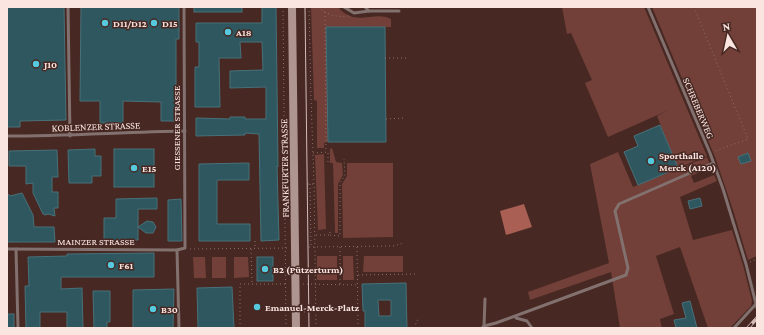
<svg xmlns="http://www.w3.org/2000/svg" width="764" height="335" font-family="'Crimson Pro',serif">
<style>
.green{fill:#724038}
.water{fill:#a95f53}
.building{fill:#2e575f;stroke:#487179;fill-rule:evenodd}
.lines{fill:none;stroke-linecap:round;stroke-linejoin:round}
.path{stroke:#8b706b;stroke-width:1;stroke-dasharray:1 3;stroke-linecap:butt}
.lane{stroke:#82716e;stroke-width:3}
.secondary{stroke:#af9590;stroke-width:8}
.tram{stroke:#d3bcb8;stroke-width:1}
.rail-casing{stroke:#d3bcb8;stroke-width:3.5}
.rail{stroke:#472823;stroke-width:2;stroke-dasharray:6;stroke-linecap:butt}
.poi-dot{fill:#55cadf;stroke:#472823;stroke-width:1.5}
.labels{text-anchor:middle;stroke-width:3;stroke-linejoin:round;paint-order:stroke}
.poi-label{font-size:10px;font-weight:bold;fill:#fae5e1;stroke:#472823;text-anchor:start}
.street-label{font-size:10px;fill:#fae5e1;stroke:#472823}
</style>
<rect width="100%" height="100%" fill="#472823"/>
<g class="green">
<path d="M311,7H338C355,28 374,10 391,19V27L326,28L328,142L324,143V148H317V101L314,100Z"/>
<path d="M562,7H644L707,156L678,168L657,116L669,110L608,137L585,83L592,80L571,33L567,34Z"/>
<path d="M652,7H757V256L748,260L733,210L715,157Z"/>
<path d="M332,148L336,162L342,163L343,175L338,184V233H335L333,163H330V149Z"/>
<path d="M618,152L633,187L707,157L711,167L691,176L694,183L714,175L717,181L680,197L693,240L732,230L743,265L752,301L751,306L730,328H708L680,247L656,256L674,314L660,319L662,328H620L611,272L530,300L528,292L609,263L590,164Z"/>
<path d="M324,154L326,229L318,230L315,155Z"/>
<path d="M347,163H393V237L343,238L342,184L347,176Z"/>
<rect x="317" y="256" width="20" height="24"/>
<path d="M343,256H353L354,280H343Z"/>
<path d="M364,256H403V272H363Z"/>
<path d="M193,257H205L206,278H194Z"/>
<rect x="212" y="257" width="14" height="21"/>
<path d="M234,257H248L249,277L234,278Z"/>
</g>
<path class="water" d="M524,204L532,227L506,235L500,211Z"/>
<g class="building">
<path d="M7,7H64L66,120L20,121V127H7Z"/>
<path d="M81,7H179V39H176V107H179V121H161V102L123,101V123H100V101H80Z"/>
<rect x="194" y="7" width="48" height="5"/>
<path d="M262,7H276L278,167L277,166L279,240L261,241L259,134L245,133V135L196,136V118L230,119V117H245V119H266V87L230,88V71L263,70L262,42H240L241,58H219L220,107H195V67H199V42H196V23H262Z"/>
<path d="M326,27H385L386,142H328Z"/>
<path d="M660,125L678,168L638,185L624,152L638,146L634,136Z"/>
<path d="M95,149V156H101V176H92V183H69L68,150Z"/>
<rect x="114" y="149" width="40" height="38"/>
<path d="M57,150L58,177H52V192H58V208H54L55,216L48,214L45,215L43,214L33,193V183L26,184V166H9V151Z"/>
<path d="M748,153L751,161L741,164L738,157Z"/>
<path d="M249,163V180H217V224H250V241H199V164Z"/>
<path d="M7,193L10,196L22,193L33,215L34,227H54L55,242H7Z"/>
<path d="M157,198V209H138V227L147,221L153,222L156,227L153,233H146L138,227V240L104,241V218H116V199Z"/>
<path d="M700,198L702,206L690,209L688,201Z"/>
<path d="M181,199L182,241H168V200Z"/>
<path d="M154,253V277H61V289L82,288L83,328H67V312H40V328H26L25,286H29L28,257L67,256V254Z"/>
<rect x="257" y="257" width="16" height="24"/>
<path d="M406,283L407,328H365V311H363L362,284ZM378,300H391V316H379Z"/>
<path d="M232,287L234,328H198L197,288Z"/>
<path d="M174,289L173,328H133V290Z"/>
<path d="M93,291H110V322H107V328H94Z"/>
<path d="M690,301L697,328H676L674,320L686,318L682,303Z"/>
<rect x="7" y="314" width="7" height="14"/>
</g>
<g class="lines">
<g class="path">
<path d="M283,7L286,328"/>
<path d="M309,7L311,98L314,184L316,328"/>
<path d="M318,7C329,16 335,17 349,16"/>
<path d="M694,7L748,139L715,151"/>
<path d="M325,12L326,152"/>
<path d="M385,58H407"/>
<path d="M386,119L405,118"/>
<path d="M313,153L328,152V163"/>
<path d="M308,184H314"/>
<path d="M310,184L311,247"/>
<path d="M316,235H330V229"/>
<path d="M330,235L340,236V183L345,175L344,159"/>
<path d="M255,241V248"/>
<path d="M309,247L393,246L404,243"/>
<path d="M340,247V284"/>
<path d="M357,247L358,328"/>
<path d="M190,249L287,248"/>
<path d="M251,249L252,283"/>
<path d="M750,262L757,259"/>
<path d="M358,275L417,274"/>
<path d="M303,284L357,285"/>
<path d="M304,312L315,311"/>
<path d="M240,328V284H288"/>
<path d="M414,328L418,319"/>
</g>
<g class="lane">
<path d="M68,7L70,136"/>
<path d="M344,7L354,13L369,11H399"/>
<path d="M365,7L369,11"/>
<path d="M648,7L710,153L723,189L746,264L757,308"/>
<path d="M7,136C66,136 125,132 185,131"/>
<path d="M7,249L177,250L185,248L184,7"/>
<path d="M16,249L18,328"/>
<path d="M177,250L179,328"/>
<path d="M516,318L527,321L532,328"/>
<path d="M484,326L485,299"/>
<path d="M482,328L484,326L496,323L626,275L628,268L615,211L619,204L713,163"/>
<path d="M734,328L756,304"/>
</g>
<path class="secondary" d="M292,7L296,328"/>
<path class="tram" d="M305,7L309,328"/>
<defs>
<path id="rail" d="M748,328L757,318"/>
</defs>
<use href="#rail" class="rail-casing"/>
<use href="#rail" class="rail"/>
</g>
<g class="poi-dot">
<circle cx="105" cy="23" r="4"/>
<circle cx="154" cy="23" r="4"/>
<circle cx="228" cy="32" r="4"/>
<circle cx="36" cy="64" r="4"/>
<circle cx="651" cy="161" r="4"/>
<circle cx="134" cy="168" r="4"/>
<circle cx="111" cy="265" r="4"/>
<circle cx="265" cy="269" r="4"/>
<circle cx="257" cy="307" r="4"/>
<circle cx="153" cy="309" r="4"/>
</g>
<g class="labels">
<g class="poi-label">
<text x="113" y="27">D11/D12</text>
<text x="162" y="27">D15</text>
<text x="236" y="36">A18</text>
<text x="44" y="68">J10</text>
<text x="659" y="159">Sporthalle<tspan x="659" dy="12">Merck (A120)</tspan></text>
<text x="142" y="172">E15</text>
<text x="119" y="269">F61</text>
<text x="273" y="273">B2 (Pützerturm)</text>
<text x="265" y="311">Emanuel-Merck-Platz</text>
<text x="161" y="313">B30</text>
</g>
<g class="street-label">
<text transform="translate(699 108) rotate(67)" y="4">SCHREBERWEG</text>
<text transform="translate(96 126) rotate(-2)" y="4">KOBLENZER STRASSE</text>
<text transform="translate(176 128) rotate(-90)" y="4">GIESSENER STRASSE</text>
<text transform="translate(284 168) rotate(-91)" y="4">FRANKFURTER STRASSE</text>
<text x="96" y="245">MAINZER STRASSE</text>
</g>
</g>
<rect width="764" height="335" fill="none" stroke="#fae5e1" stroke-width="16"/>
<g transform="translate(728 36) rotate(351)" stroke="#472823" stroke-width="3" paint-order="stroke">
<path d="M0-3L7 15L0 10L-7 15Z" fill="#fae5e1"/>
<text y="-6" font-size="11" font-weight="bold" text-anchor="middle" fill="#fae5e1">N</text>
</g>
</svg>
